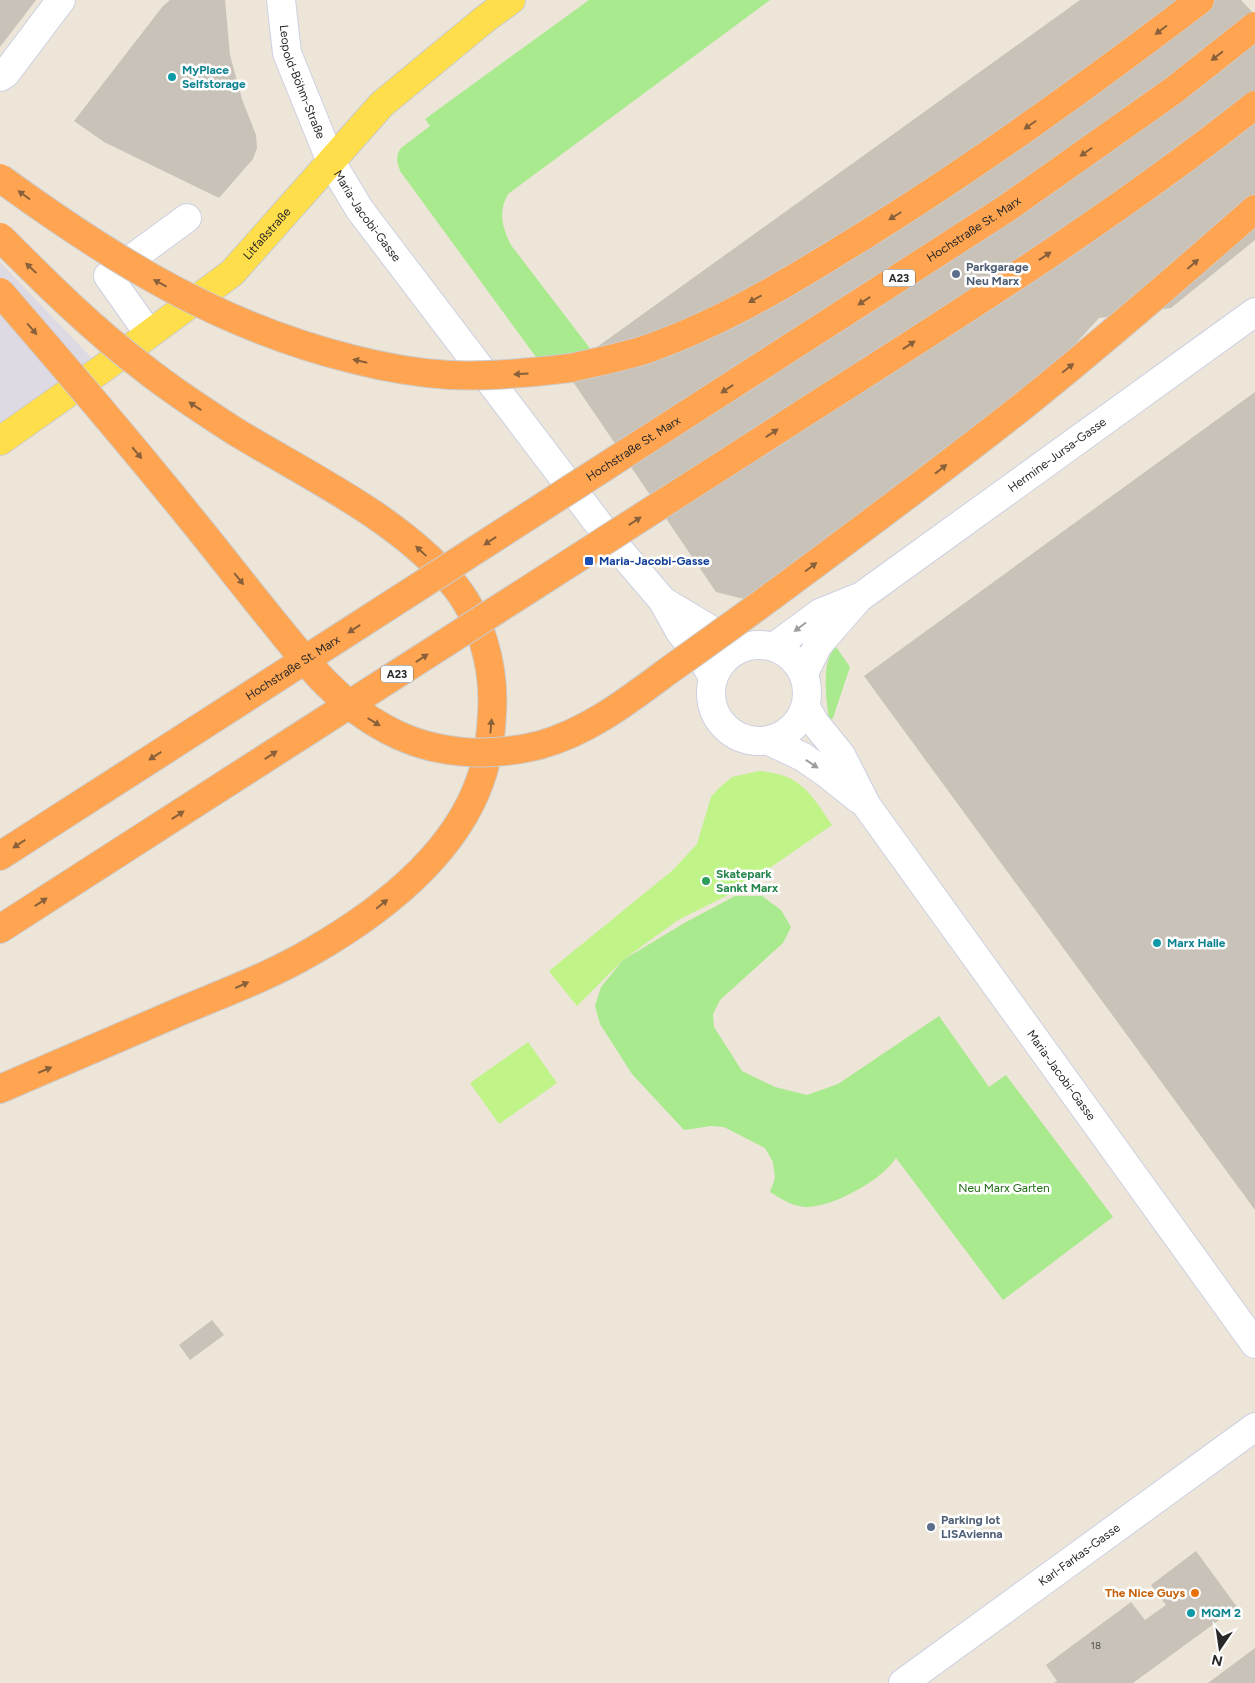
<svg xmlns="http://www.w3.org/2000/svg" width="1255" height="1683" font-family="Figtree,sans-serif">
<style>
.industrial{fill:#dddae4}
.green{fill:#a9ea8e}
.pitch{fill:#c0f388}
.building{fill:#c8c2b8}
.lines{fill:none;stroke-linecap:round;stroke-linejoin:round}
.minor-casing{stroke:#cdd0e3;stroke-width:30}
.major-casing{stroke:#cbcbcb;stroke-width:30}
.highway-casing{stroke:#cbcbcb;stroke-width:30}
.minor{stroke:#fff;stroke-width:28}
.major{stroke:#ffde4b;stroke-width:28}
.highway{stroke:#ffa551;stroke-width:28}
.highway-bridge-casing{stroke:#cbcbcb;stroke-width:30;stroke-linecap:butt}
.highway-bridge{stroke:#ffa551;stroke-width:28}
.oneway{fill:#89603a}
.oneway2{fill:#9e9e9e}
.culture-dot{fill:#0f9aa8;stroke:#fff;stroke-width:2}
.service-dot{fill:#5c6f8a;stroke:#fff;stroke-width:2}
.transit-dot{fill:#1a4fb4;stroke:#fff;stroke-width:2}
.leisure-dot{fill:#2e9e5b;stroke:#fff;stroke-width:2}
.food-dot{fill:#e8710a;stroke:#fff;stroke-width:2}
.labels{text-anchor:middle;stroke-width:5;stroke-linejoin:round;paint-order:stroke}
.number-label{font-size:10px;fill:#504e4c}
.shield{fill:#fff;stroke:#686868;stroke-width:1}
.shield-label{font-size:11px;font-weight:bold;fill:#282828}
.culture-label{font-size:12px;font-weight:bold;fill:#0d838f;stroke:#fff;text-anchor:start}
.street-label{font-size:12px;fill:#282828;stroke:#fff}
.service-label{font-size:12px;font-weight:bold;fill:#4e5e75;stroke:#fff;text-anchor:start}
.transit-label{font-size:12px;font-weight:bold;fill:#164399;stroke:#fff;text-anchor:start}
.leisure-label{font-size:12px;font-weight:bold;fill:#27864d;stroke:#fff;text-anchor:start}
.park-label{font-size:12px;fill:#206c12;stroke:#fff}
.food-label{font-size:12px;font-weight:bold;fill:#c56008;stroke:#fff;text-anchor:end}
</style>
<rect width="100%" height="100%" fill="#ede5d8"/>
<path class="industrial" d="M0,262L102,369L0,441Z"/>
<g class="green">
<path d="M589,0H770L508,194C498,212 502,227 511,245L592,351L552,379L400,171L397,161L398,153L401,148L430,126L425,119Z"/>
<path d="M836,647L850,667L833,718L829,720C827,701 820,661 836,647Z"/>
<path d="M735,896H762L781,910L791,927L783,943L720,1000L713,1014L714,1027L742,1071L775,1087L807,1095L838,1084L939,1016L989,1087L1006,1075L1113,1217L1003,1300L896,1158C882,1180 832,1208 805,1207C792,1206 781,1199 770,1192L775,1178L773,1162L765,1148L724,1127L711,1126L684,1130L632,1074L600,1024L595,1006L601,987L623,960L686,922Z"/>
</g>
<g class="pitch">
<path d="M759,771C801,774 811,794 832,825L736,891L678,920L623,960L577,1006L549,971L673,870L697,844L711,797L720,787L732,777Z"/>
<path d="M528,1042L557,1083L499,1124L470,1083Z"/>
</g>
<g class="building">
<path d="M0,0H36L0,47Z"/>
<path d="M170,0H225L230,55L242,99L256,135L257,148L253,159L219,198L104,142L74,121L163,6Z"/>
<path d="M1080,0H1241L1255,15V240L1171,308L1099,318L1056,365L764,604L716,592L565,370Z"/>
<path d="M1255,392V1210L864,676Z"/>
<path d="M212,1320L224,1335L190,1360L179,1345Z"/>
<path d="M1196,1551L1237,1607L1133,1683H1054L1057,1681L1046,1665L1131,1602L1145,1620L1166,1605L1151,1585Z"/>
<path d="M1255,1648V1683H1208Z"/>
</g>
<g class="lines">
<defs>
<g id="minor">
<path id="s1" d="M281,0L287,53L331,162L360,210L610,539L663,601L680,632L705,664L713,677"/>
<path d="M0,77L6,73L61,0"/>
<path d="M149,334L108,276L187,218"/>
<path d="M663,601L728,640L740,643"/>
<circle cx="759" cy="693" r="48"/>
<path d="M774,647L820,613L857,598"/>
<path id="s2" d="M804,673L818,645L859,598L1255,312"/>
<path id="s3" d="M806,708L815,723L841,755L867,806L1255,1344"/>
<path d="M769,741L803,757L826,773L860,800"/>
<path id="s4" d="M903,1683L1255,1427"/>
</g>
<g id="major">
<path id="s5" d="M0,441L102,369L232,273L382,104L485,19L511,0"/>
</g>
<g id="highway">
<path d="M570,368C597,362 624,357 650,348C731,319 804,273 876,228C988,158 1095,80 1200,0"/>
<path d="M772,596C858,532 944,469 1028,402C1105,340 1180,275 1255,209"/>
<path d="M0,856L196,730"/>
<path d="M0,929L230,781"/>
<path d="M0,1089C60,1063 120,1037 181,1011C224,993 270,976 311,952C379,913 453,857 480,781C488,759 491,736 492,713C495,667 481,615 450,580C396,517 307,475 236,432"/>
</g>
</defs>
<use href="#minor" class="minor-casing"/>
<use href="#major" class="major-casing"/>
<use href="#highway" class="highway-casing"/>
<use href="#minor" class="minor"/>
<use href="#major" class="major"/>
<use href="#highway" class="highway"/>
<defs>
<g id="highway-bridge">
<path d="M0,178C110,258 218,326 352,359C383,367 416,373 449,375C489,377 529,373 570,368"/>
<path d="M0,237C46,283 93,330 145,369C174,392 205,412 236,432"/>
<path d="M0,292C65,367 130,443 192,520C219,553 245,587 272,620C305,661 338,704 386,729C433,755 488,758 540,745C588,732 629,700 668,671C703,646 738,621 772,596"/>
<path id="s6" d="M196,730L1007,208L1174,90L1255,26"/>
<path d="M230,781C419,660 607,539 796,418C952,318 1110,220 1255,105"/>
</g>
</defs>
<use href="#highway-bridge" class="highway-bridge-casing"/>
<use href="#highway-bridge" class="highway-bridge"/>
</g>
<defs><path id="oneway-solid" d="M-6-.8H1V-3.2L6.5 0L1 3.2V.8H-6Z" transform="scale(1.25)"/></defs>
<g class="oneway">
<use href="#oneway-solid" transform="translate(1161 30) rotate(143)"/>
<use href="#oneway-solid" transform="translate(1217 56) rotate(142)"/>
<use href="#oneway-solid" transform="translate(1030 125) rotate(145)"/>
<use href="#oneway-solid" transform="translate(1086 152) rotate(145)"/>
<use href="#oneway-solid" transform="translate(24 195) rotate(-144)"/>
<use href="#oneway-solid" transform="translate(895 216) rotate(148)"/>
<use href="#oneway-solid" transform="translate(1045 256) rotate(-34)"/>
<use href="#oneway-solid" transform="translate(1193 264) rotate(-41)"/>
<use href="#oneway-solid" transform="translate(31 268) rotate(-137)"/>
<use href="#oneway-solid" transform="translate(160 283) rotate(-152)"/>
<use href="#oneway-solid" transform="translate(755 299) rotate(151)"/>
<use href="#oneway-solid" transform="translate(864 301) rotate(147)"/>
<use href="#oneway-solid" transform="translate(32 329) rotate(49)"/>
<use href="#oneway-solid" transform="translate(909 345) rotate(-33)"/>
<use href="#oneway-solid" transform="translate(360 361) rotate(-167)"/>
<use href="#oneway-solid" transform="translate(1068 368) rotate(-39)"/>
<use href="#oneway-solid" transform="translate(521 374) rotate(177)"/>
<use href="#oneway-solid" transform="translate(727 389) rotate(147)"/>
<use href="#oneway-solid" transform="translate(195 406) rotate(-147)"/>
<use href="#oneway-solid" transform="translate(772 433) rotate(-33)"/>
<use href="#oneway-solid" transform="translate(137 453) rotate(50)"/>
<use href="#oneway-solid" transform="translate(941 469) rotate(-38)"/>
<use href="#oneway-solid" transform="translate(635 521) rotate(-33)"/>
<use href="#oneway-solid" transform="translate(490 541) rotate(147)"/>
<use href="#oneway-solid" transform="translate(421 551) rotate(-137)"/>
<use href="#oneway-solid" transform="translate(811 567) rotate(-37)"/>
<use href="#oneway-solid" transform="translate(239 579) rotate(51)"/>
<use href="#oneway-solid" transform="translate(354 629) rotate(147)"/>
<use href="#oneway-solid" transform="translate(422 658) rotate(-33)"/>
<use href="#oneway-solid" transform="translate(374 722) rotate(32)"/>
<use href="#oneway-solid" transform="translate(491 726) rotate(-85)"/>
<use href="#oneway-solid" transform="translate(271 755) rotate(-33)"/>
<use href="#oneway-solid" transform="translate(155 756) rotate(147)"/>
<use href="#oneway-solid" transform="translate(178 815) rotate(-33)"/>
<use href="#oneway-solid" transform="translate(19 844) rotate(147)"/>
<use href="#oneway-solid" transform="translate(41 902) rotate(-33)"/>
<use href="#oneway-solid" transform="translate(382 904) rotate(-39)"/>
<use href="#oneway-solid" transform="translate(242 985) rotate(-24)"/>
<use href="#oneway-solid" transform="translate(45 1070) rotate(-23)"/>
</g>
<g class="oneway2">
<use href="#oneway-solid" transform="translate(800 627) rotate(143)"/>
<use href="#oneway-solid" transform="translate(812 764) rotate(34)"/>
</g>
<g class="culture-dot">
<circle cx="172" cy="77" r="5"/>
<circle cx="1157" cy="943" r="5"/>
<circle cx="1191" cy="1613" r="5"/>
</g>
<g class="service-dot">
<circle cx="956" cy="274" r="5"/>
<circle cx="931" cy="1527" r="5"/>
</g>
<rect class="transit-dot" x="584" y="556" width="10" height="10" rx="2.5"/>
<circle class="leisure-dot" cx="706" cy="881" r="5"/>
<circle class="food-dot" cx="1195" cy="1593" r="5"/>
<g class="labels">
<g class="number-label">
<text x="1096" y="1649">18</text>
</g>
<g class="shield">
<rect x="883" y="269.5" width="32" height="17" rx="4"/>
<rect x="381" y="665.5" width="32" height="17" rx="4"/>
</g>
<g class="shield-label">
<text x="899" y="282">A23</text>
<text x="397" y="678">A23</text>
</g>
<g class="culture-label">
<text x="182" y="74">MyPlace<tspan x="182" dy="14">Selfstorage</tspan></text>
<text x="1167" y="947">Marx Halle</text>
<text x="1201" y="1617">MQM 2</text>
</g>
<g class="street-label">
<text dy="4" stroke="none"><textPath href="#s1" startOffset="85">Leopold-Böhm-Straße</textPath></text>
<text dy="4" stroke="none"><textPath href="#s1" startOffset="236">Maria-Jacobi-Gasse</textPath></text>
<text dy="4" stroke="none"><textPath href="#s6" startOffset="925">Hochstraße St. Marx</textPath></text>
<text dy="4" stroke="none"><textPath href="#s5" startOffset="339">Litfaßstraße</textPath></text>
<text dy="4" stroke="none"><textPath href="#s6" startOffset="520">Hochstraße St. Marx</textPath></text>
<text dy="4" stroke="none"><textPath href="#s2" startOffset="338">Hermine-Jursa-Gasse</textPath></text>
<text dy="4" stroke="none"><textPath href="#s6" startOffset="115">Hochstraße St. Marx</textPath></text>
<text dy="4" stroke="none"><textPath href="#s3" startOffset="448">Maria-Jacobi-Gasse</textPath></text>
<text dy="4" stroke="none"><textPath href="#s4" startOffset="218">Karl-Farkas-Gasse</textPath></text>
</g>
<g class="service-label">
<text x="966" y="271">Parkgarage<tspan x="966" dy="14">Neu Marx</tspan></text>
<text x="941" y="1524">Parking lot<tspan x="941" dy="14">LISAvienna</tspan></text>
</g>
<g class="transit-label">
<text x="599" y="565">Maria-Jacobi-Gasse</text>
</g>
<g class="leisure-label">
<text x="716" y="878">Skatepark<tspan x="716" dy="14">Sankt Marx</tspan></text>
</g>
<g class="park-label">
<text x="1004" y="1192">Neu Marx Garten</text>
</g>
<g class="food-label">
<text x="1185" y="1597">The Nice Guys</text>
</g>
</g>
<g transform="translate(1220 1648) rotate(193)" stroke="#ffffff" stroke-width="4" paint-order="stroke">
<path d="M0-4L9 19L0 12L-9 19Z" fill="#282828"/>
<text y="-8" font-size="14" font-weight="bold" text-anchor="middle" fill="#282828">N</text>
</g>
</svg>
